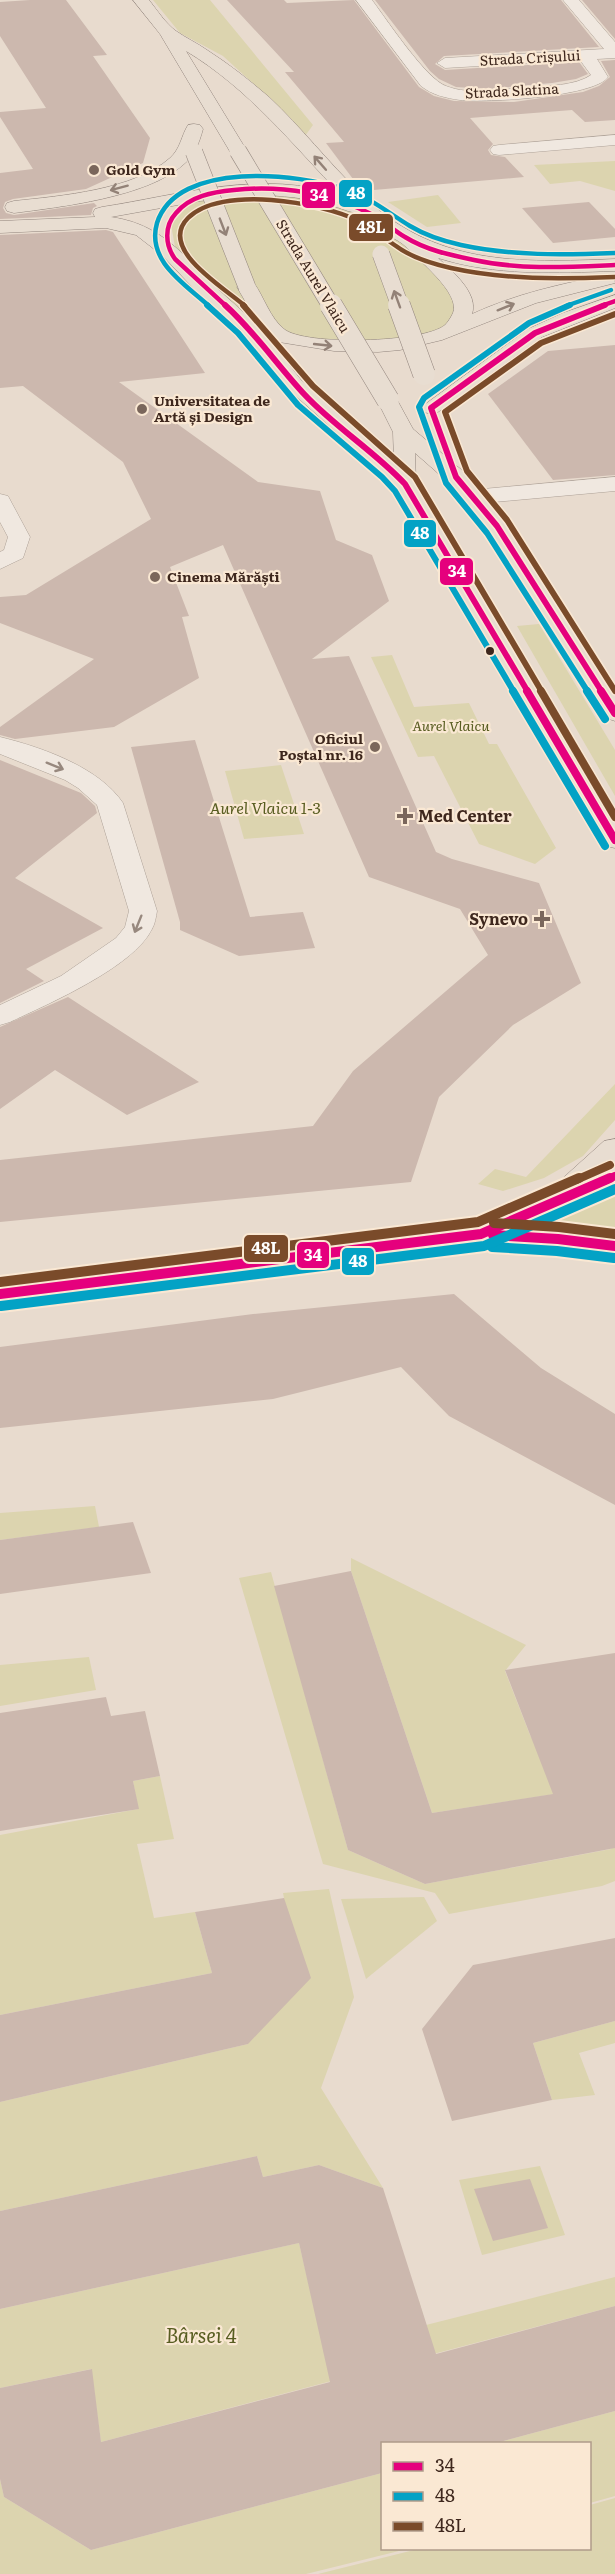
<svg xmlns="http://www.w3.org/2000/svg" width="615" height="2574" font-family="Literata,serif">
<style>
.green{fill:#dcd4af}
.building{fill:#ccb8ae}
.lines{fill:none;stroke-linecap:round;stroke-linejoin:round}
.minor-casing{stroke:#ada197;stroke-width:1}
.major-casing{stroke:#93867e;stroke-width:1}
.minor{fill:#f0e8e0;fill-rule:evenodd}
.major{fill:#e8ddd1;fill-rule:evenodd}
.major-bridge-far1-casing{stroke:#93867e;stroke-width:18;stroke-linecap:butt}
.major-bridge-casing{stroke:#93867e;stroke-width:23;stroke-linecap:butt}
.major-bridge-far1{stroke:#e8ddd1;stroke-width:17}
.major-bridge{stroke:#e8ddd1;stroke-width:22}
.bus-1-far3-casing{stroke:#fae8d3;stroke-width:7}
.bus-1-far2-casing{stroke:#fae8d3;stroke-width:9}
.bus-1-far1-casing{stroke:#fae8d3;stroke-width:11}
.bus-1-casing{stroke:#fae8d3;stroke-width:14}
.bus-2-far3-casing{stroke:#fae8d3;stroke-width:7}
.bus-2-far2-casing{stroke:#fae8d3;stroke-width:9}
.bus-2-far1-casing{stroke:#fae8d3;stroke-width:11}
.bus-2-casing{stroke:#fae8d3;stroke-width:14}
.bus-3-far3-casing{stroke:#fae8d3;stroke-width:7}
.bus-3-far2-casing{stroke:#fae8d3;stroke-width:9}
.bus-3-far1-casing{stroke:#fae8d3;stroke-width:11}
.bus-3-casing{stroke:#fae8d3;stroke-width:14}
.bus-1-far3{stroke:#e5007d;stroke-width:4.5}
.bus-1-far2{stroke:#e5007d;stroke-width:6}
.bus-1-far1{stroke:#e5007d;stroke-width:8}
.bus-1{stroke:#e5007d;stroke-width:10}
.bus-2-far3{stroke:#03a2c5;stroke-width:4.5}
.bus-2-far2{stroke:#03a2c5;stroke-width:6}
.bus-2-far1{stroke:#03a2c5;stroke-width:8}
.bus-2{stroke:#03a2c5;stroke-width:10}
.bus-3-far3{stroke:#7a4b2a;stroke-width:4.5}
.bus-3-far2{stroke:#7a4b2a;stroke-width:6}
.bus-3-far1{stroke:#7a4b2a;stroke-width:8}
.bus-3{stroke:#7a4b2a;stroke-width:10}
.oneway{stroke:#938277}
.oneway2{stroke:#97887e}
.poi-dot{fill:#7a665b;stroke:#fae8d3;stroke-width:2}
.bus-dot{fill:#3e271d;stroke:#fae8d3;stroke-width:2}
.labels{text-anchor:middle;stroke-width:4.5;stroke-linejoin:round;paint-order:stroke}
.far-street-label{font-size:14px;fill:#3e271d;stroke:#fae8d3}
.far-poi-label{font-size:14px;font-weight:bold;fill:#3e271d;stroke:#fae8d3;text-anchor:start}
.far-park-label{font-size:14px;font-style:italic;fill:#585d21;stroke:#fae8d3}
.park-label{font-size:16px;font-style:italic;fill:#585d21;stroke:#fae8d3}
.poi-label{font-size:16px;font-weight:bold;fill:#3e271d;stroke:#fae8d3;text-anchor:start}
.near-park-label{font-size:20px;font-style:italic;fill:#585d21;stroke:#fae8d3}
.line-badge{stroke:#fae8d3;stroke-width:2}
.badge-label{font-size:16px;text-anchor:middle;font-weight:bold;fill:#fff}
</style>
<rect width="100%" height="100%" fill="#e8dbce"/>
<g class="green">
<path d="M153,0H210L313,125L305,136L271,100L223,56L180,33Z"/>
<path d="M615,161V191L580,181L550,184L534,165Z"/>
<path d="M232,192L308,195L373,218L396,235L441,278L456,299V314L445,328L406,339L383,342L311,340L252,323L176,252L171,225L191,202Z"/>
<path d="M438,195L461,223L427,227L388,202Z"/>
<path d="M539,624L615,750V796L517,626Z"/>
<path d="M392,655L414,707L469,703L489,744H497L556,848L535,864L479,844L434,756L418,757L371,657Z"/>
<path d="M281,765L304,834L244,839L225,771Z"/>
<path d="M615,1084V1120L583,1156L544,1178L503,1191L478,1184L495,1169L526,1177Z"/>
<path d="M615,1192V1232L545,1222Z"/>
<path d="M95,1506L99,1527L0,1540V1513Z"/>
<path d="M351,1558L526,1645L505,1671L530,1735L561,1793L432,1813L351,1571Z"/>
<path d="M271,1572L348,1850L425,1884L611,1849L615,1843V1881L602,1886L449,1914L435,1893L323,1864L239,1578Z"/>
<path d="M89,1657L96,1690L0,1706V1665Z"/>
<path d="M160,1776L174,1839L137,1844L154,1918L195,1912L212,1973L0,2015V1835L138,1809L133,1781Z"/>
<path d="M329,1889L354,1997L321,2088L383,2188L319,2165L263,2177L257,2156L0,2211V2102L248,2044L284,1898L283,1893Z"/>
<path d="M424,1897L437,1921L366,1979L341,1899Z"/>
<path d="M615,2021V2043L579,2053L595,2095L552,2100L533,2043Z"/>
<path d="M540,2166L565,2235L482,2255L459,2180Z"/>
<path d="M299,2243L318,2324L419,2301L426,2325L615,2277V2306L101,2442L91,2369L0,2388V2309Z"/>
<path d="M615,2411V2496L590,2503V2444H492Z"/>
<path d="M382,2473V2548L407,2549L306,2574H0V2479L4,2497L91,2550Z"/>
<path d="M615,2498V2574H318L418,2549L590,2548V2505Z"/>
</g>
<g class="building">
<path d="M30,0H66L107,55L93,56L150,138L143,163L86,189L13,199L5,202L3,208L6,213L14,215L94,203L97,206L93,208L91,215L0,219V173L33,169L0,117V112L46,108L0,36V2Z"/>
<path d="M227,0H284L287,3L354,0L419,87L434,96L454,101L514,102L583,92L599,86L610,77L601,61L615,60V120L585,122L572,110L470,118L493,144L488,150L491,155L505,157L524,177L362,191L326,143L344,142L285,72H294Z"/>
<path d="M375,0H561L599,47L444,56L435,64L445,70L579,62L588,74L576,79L552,83L487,89L456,87L439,79L430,71Z"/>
<path d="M582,0H615V39Z"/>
<path d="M589,202L615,229V237L553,243L522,208Z"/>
<path d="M106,230L113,232L205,373L119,382L258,482L320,491L336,540L372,555L389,601L312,659L349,656L436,852L452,859L539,883L581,983L513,1025L439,1097L411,1182L0,1222V1160L313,1126L353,1071L488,955L460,909L369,877L223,545L170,567L189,616L182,617L199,678L114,727L15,739L0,735V727L94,659L0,623V597L26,595L151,519L123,462L23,386L0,388V235Z"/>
<path d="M615,345V475L553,480L488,394L548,351Z"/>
<path d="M195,740L250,917L303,912L315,948L239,956L180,930V922L131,747Z"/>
<path d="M0,760L81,793L95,806L97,813L15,878L103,928L26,969L44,981L0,1003Z"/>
<path d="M68,997L199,1082L127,1115L55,1070L0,1109V1027Z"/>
<path d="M454,1294L541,1368L615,1414V1505L449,1416L401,1367L273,1399L0,1428V1347L253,1314Z"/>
<path d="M133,1522L151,1573L0,1594V1540Z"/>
<path d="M351,1571L432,1813L553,1794L505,1670L615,1653V1848L425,1884L348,1850L274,1586Z"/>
<path d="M106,1697L111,1716L145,1711L160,1776L133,1781L139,1809L0,1831V1713Z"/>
<path d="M284,1898L311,1978L248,2044L0,2102V2015L212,1973L195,1912Z"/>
<path d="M615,1938V2021L533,2043L552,2100L452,2121L422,2029L473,1965Z"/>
<path d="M257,2156L263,2177L319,2165L383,2188L436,2354L615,2306V2411L492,2444H382V2473L91,2550L4,2497L0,2479V2388L92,2369L101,2442L330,2382L299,2243L0,2309V2211Z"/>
<path d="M530,2179L548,2228L493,2241L474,2189Z"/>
</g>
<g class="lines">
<defs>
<g id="minor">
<path d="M356,0H372C387,20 426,79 446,86C471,96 503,89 528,87C547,86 575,86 591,75L580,60L445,68L437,63L445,58L604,49L563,0H579L615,42V58L597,59L608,77C594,97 485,103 460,100C446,98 432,95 421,86Z"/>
<path d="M615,135V145L499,155L493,154L490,150L493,146L499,145Z"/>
<path d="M615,477V491L473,504L465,502L462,497L465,492L473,490Z"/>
<path d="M0,494L8,496L30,537L23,558L0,569V552L4,550L8,537L0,522Z"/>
<path d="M0,737C41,747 99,767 123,803L157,911C156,917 155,924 152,929C134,967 48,1004 10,1022L0,1025V1005L61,976L116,938L125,927L129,911L97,805L78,788L65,780L0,754Z"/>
</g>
<g id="major">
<path d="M133,0H149C157,10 166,24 176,31C186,38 197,43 207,50C229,64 249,80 269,97C301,127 328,162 360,193C432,266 519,263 615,259V271C556,273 495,276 438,258C452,271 479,293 472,314C516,294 560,284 607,275L614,277L615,283L536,303L442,340L400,350L378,352L334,351L279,342L268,338L301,380L394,460L393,432L377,400L381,396L388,394L395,396L413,429L464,472L505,521L615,693V721L606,718L602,713L488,529L448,482L415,453L416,484L615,818V848L605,846L602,840L396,487L382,473L287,388L240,329L197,292L163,256L136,235L106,228L0,233V221L95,217L93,213L95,209L102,207C180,195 264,168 342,196C292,144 249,89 186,51L247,151L244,155H232L160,34ZM263,195C293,196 319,200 348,211C352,212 357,213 361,214C367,217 373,225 378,229C386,235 399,240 405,246C417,259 461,293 453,313C451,317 448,322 445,325C424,343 304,346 284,329C270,318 264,297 254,283H240L237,287L257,322C247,317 239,308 231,301C190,266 169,225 111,217L200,201Z"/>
<path d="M194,124L200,125L203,129C199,143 195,155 183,165C147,197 61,207 14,213L7,211L5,207L7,203L14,201C61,196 134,190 170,158C181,148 181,136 188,125Z"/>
<path d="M615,295V308L542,337L438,412L431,414L424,412L420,408L528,329L563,313Z"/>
<path d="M615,1139V1165L612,1167H615V1188L524,1227L615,1236V1256L558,1249L481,1244L0,1304V1284L476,1225L560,1188L558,1185L563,1178L604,1141Z"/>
</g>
</defs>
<use href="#minor" class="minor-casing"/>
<use href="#major" class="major-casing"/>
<use href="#minor" class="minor"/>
<use href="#major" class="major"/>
<defs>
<g id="major-bridge-far1">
<path d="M238,151L331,306"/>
<path d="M194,152L247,287"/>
<path d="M381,254L400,306"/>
</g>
<g id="major-bridge">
<path d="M331,305L388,400"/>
<path d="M399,305L424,374"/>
</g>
</defs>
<use href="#major-bridge-far1" class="major-bridge-far1-casing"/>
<use href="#major-bridge" class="major-bridge-casing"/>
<use href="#major-bridge-far1" class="major-bridge-far1"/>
<use href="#major-bridge" class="major-bridge"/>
<defs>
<g id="bus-1-far3">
<path d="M226,306L175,259C165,245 164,226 176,213C190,196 213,192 234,190C282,185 332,193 375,216C386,222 394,231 405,237C426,250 450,255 474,260C520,270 568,267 615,265"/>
<path d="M601,306L615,301"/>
</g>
<g id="bus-1-far2">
<path d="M225,305C255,332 277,365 305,395C335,427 374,451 405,484L528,692"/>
<path d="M602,692L497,526L456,477L431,408L535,333L605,305"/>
</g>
<g id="bus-1-far1">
<path d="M527,691L615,840"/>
<path d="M601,691L615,713"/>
<path d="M606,1180L615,1176"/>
</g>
<g id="bus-1">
<path d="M493,1235L558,1239L615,1246"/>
<path d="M0,1294L481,1234L610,1178"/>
</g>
<g id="bus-2-far3">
<path d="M209,306C185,284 146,261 157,223C177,160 299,173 347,190C374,200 387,212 410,226C425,235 443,241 461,245C512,256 563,255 615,253"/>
<path d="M566,306L611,290"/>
</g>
<g id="bus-2-far2">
<path d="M207,305L238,333L298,405L382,477L395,491L514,692"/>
<path d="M570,305L529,323L424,398L419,407L446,483L487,533L588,692"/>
</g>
<g id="bus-2-far1">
<path d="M513,691L605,846"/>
<path d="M587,691L605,719"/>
</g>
<g id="bus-2">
<path d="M492,1247L557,1251L614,1258"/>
<path d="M1,1306L484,1246L615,1189"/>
</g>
<path id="bus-3-far3" d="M245,306C225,288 157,249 188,218C221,185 320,202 359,221C373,228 384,238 396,246C412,258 433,264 451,268C505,280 560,279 615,277"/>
<g id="bus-3-far2">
<path d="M243,305L313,386L415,477L542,692"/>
<path d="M615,314L541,343L445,412L467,471L507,520L615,691"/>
</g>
<g id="bus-3-far1">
<path d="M541,691L615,817"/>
<path d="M576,1180L610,1165"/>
</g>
<g id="bus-3">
<path d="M494,1223L559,1227L615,1234"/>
<path d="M0,1282L478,1222L579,1178"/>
</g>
</defs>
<use href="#bus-1-far3" class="bus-1-far3-casing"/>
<use href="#bus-1-far2" class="bus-1-far2-casing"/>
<use href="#bus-1-far1" class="bus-1-far1-casing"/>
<use href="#bus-1" class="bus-1-casing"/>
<use href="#bus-2-far3" class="bus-2-far3-casing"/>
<use href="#bus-2-far2" class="bus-2-far2-casing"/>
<use href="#bus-2-far1" class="bus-2-far1-casing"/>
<use href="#bus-2" class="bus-2-casing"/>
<use href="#bus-3-far3" class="bus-3-far3-casing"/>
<use href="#bus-3-far2" class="bus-3-far2-casing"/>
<use href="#bus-3-far1" class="bus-3-far1-casing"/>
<use href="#bus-3" class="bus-3-casing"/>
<use href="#bus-1-far3" class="bus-1-far3"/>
<use href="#bus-1-far2" class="bus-1-far2"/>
<use href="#bus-1-far1" class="bus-1-far1"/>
<use href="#bus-1" class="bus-1"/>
<use href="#bus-2-far3" class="bus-2-far3"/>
<use href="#bus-2-far2" class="bus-2-far2"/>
<use href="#bus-2-far1" class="bus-2-far1"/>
<use href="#bus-2" class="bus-2"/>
<use href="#bus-3-far3" class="bus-3-far3"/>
<use href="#bus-3-far2" class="bus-3-far2"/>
<use href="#bus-3-far1" class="bus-3-far1"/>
<use href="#bus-3" class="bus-3"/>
</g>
<defs><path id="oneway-shaft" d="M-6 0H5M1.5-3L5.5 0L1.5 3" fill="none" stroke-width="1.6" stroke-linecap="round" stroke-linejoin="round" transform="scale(1.5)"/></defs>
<g class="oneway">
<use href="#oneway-shaft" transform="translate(320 163) rotate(-131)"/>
<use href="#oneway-shaft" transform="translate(119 188) rotate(165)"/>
<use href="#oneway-shaft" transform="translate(223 227) rotate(69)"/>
<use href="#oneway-shaft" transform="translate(397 299) rotate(-110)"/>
<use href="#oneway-shaft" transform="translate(506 307) rotate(-22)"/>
<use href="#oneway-shaft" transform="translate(323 345) rotate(6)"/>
</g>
<g class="oneway2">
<use href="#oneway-shaft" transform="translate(55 766) rotate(22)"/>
<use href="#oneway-shaft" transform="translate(138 924) rotate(112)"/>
</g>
<g class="poi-dot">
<circle cx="94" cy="170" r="6"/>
<circle cx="142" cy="409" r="6"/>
<circle cx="155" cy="577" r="6"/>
<circle cx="375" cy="747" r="6"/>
<path d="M402 807h6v6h6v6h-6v6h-6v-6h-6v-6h6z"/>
<path d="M539 910h6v6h6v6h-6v6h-6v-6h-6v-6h6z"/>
</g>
<circle class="bus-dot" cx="490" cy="651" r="5"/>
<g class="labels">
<g class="far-street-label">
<text transform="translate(530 58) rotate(-3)" y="5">Strada Crișului</text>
<text transform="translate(512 91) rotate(-3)" y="5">Strada Slatina</text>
<text transform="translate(313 276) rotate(59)" y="5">Strada Aurel Vlaicu</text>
</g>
<g class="far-poi-label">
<text x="106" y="175">Gold Gym</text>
<text x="154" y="406">Universitatea de<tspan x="154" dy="16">Artă și Design</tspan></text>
<text x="167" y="582">Cinema Mărăști</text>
<text x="363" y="744" text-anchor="end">Oficiul<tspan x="363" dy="16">Poștal nr. 16</tspan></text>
</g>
<g class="far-park-label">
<text x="451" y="731">Aurel Vlaicu</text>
</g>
<g class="park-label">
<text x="265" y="814">Aurel Vlaicu 1-3</text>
</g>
<g class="poi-label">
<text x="418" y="822">Med Center</text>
<text x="528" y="925" text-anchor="end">Synevo</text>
</g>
<g class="near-park-label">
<text x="201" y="2343">Bârsei 4</text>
</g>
</g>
<g class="line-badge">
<rect x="338" y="179" width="35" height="29" rx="6" fill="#03a2c5"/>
<rect x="301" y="181" width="35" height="28" rx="6" fill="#e5007d"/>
<rect x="348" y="213" width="46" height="29" rx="6" fill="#7a4b2a"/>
<rect x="403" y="519" width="34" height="29" rx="6" fill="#03a2c5"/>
<rect x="439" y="557" width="35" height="29" rx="6" fill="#e5007d"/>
<rect x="243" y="1234" width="46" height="29" rx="6" fill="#7a4b2a"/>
<rect x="296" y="1241" width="34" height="28" rx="6" fill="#e5007d"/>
<rect x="341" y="1247" width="34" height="29" rx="6" fill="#03a2c5"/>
</g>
<g class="badge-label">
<text x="356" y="199">48</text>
<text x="319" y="201">34</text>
<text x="371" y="233">48L</text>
<text x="420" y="539">48</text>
<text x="457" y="577">34</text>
<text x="266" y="1254">48L</text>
<text x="313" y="1261">34</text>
<text x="358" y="1267">48</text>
</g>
<rect x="381" y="2442" width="210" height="108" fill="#fae8d3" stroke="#af9b8a" stroke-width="1.5"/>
<rect x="393" y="2462" width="30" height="9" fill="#e5007d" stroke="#af9b8a" stroke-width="1.5"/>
<text x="435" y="2472" font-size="18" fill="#3e271d">34</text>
<rect x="393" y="2492" width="30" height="9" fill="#03a2c5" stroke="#af9b8a" stroke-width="1.5"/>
<text x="435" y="2502" font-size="18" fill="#3e271d">48</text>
<rect x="393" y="2522" width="30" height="9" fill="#7a4b2a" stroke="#af9b8a" stroke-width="1.5"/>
<text x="435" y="2532" font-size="18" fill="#3e271d">48L</text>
</svg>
